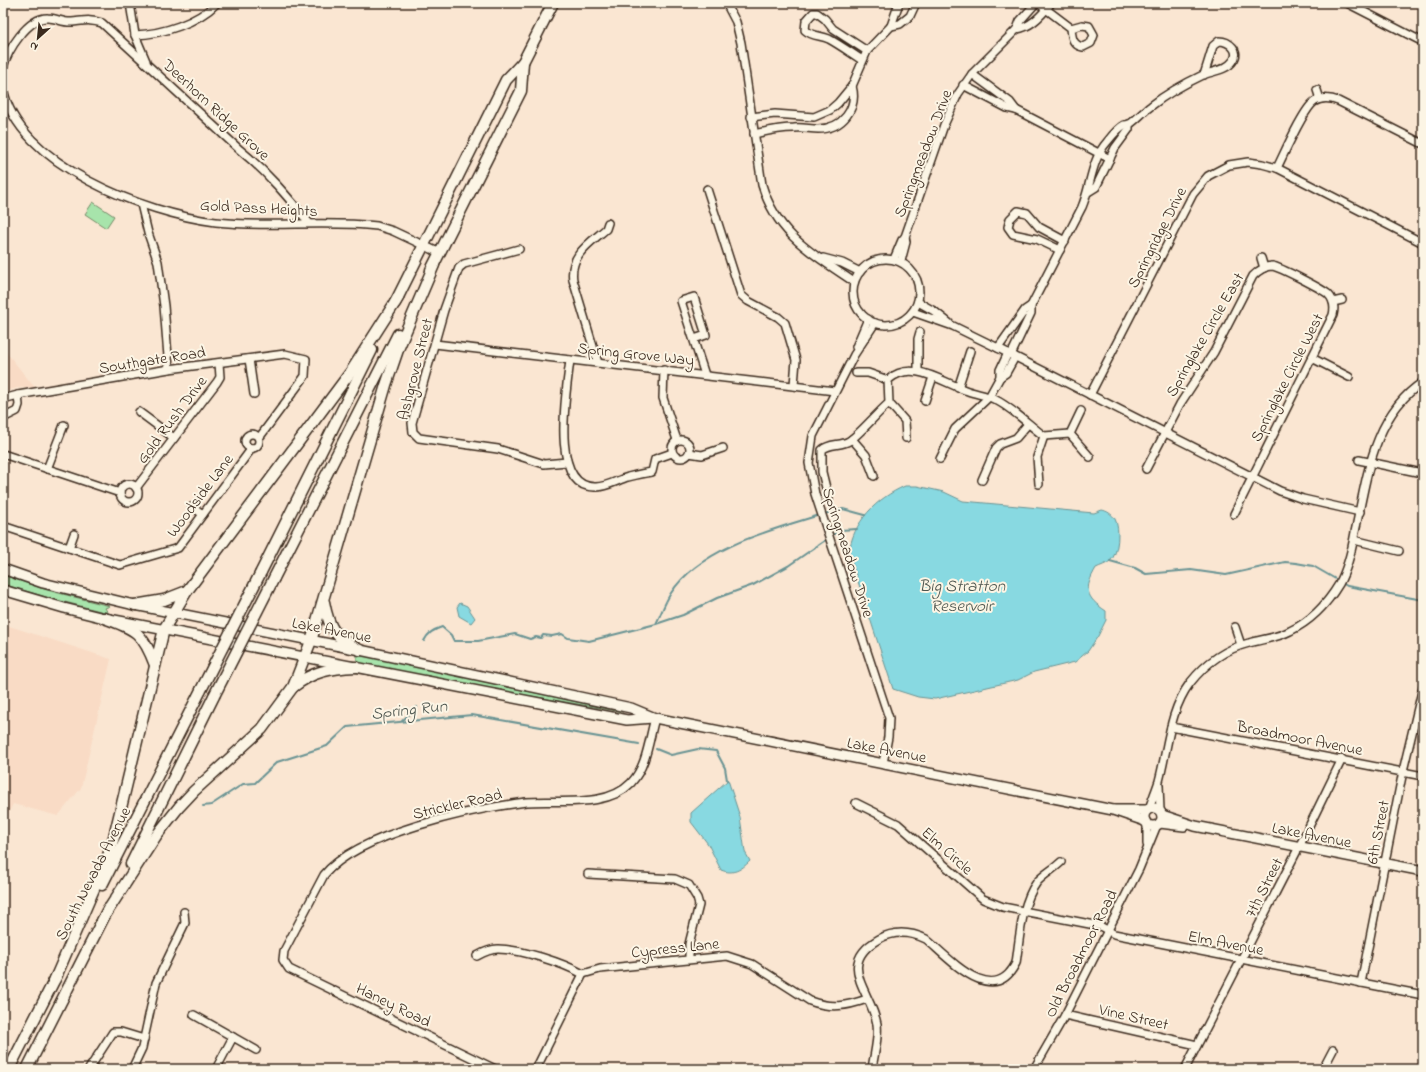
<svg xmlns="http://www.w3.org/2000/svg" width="1426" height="1072" font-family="'Indie Flower',sans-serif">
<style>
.built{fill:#f9dbc5}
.green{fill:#a7e4ab;stroke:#718764}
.water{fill:#88d9e1;stroke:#699393}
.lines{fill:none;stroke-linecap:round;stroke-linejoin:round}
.stream{stroke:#699393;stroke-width:2}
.minor-casing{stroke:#3b2a1e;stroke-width:10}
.major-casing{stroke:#3b2a1e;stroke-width:12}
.highway-casing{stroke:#3b2a1e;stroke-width:13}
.minor{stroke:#fcf5e5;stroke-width:7}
.major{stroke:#fcf5e5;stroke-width:9}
.highway{stroke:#fcf5e5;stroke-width:10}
.highway-bridge-casing{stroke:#3b2a1e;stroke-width:13;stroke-linecap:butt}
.highway-bridge{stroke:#fcf5e5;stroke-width:10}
.labels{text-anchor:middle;stroke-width:4;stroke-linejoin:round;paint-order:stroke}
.street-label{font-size:16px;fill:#3b2a1e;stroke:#fcf5e5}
.water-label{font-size:17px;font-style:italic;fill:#4e564f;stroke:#fcf5e5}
</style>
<rect width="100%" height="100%" fill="#fae6d2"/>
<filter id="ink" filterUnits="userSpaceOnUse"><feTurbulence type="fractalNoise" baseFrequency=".025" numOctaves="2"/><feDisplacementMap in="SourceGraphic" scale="8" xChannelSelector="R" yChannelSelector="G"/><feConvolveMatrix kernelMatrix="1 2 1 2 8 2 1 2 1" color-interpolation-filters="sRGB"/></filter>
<g filter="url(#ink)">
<g class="built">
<path d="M3,348L31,383L35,387L17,388L3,392Z"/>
<path d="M3,624L111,659L81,788L58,816L13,804L3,824Z"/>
</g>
<g class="green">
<path d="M93,202L114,216L106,228L85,214Z"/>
<path d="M3,575L47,590L110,606L105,608L108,613L49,598L3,584Z"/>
<path d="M357,654L623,712L502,691L357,663Z"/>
</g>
<g class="water">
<path d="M905,486H917L944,492L963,501L1083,512L1094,513L1102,510C1107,511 1112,514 1115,519C1120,528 1119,554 1110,561C1107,564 1100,566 1096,568C1084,589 1085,597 1106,611V620L1098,636L1088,651L1075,662L1034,672L1018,680L935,699L918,697L893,689L849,554C852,522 877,498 905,486Z"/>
<path d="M460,603L467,606L475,618L471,623L459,616L457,607Z"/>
<path d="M728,780L740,817L745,852L750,861C741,870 733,875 721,870L708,844L691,822V813Z"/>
</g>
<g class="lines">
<g class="stream">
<path d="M824,514L843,509L865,515"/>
<path d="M831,536L840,530L857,529"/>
<path d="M1110,561L1135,568L1146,574L1191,570L1226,575L1285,562L1296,563L1313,566L1339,581"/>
<path d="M1342,583L1347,586L1423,600"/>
<path d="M656,624C661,614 665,602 671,593C700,548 771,530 820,515"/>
<path d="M424,641C428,633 433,630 442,627L451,635L454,641H478L515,634L530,639L536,637L541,638L543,635L552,636L562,634L568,638L589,641L656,624L683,615L717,598L753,585L788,566L827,539"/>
<path d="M402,721L417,707"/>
<path d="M656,749L671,755L698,749L716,751L725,768L727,780"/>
<path d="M203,806L211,805L243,784L255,783L277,762L327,746L347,727L472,715L639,744"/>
</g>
<defs>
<g id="minor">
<path d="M130,3L135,35L146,61"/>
<path d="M726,3L736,22L741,43L762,185C777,235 813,254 854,282"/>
<path d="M1038,3L1071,28C1072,37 1072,45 1083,47L1091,43L1094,35L1089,26L1082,25L1071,28"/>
<path d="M1347,3L1423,42"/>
<path d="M891,26L899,3"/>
<path d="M1017,29C1032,27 1043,14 1051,3"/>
<path d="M135,35C163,34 197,23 217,3"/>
<path d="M862,60C851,53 840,45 829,39C820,35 813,37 805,30L806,21L813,13H817L825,19L833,29L867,51"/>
<path d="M3,68C7,51 28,17 48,18C56,18 64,23 72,22C84,21 90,19 102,23L240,150C267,172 288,197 309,223"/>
<path d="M972,74L1010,102L1016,110"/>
<path d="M963,85L1007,108L1016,110L1110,159"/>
<path d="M3,88C17,165 147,214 216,222C269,228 323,220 377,226L393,231L440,253"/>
<path d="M1317,90L1320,99"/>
<path d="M751,117L775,114L814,117L830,110L838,103L852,86L867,51L891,26L900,24L910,16L916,3"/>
<path d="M754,134C767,131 780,128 794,128C802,127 810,129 818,129C843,129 858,108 852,86"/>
<path d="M1277,168C1284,154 1303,110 1314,102C1321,97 1331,98 1338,101L1423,144"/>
<path d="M707,189L741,295L748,301L778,317L785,323L796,360L794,385"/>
<path d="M1088,192L1096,187L1115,148L1129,129V124"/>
<path d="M141,204L148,233L158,262L164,306L169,369"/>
<path d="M519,249L464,264L459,268L444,310L412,423L413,432L419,438L498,449L544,464L567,462"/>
<path d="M1060,250L1037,239L1013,234L1008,227L1010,219L1018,211L1027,213L1039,227L1065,241"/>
<path d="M823,258L842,263L860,272"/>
<path d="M1261,258L1264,268"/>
<circle cx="886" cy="292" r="33"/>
<path d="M894,259L902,240L905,237L944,125L958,94L972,74L1017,29L1020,21L1036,3"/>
<path d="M901,261L906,242L905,237"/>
<path d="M918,302L934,311L949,323"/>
<path d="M1333,302L1342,300"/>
<path d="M913,312L953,326L998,348L1280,491L1303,499L1360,512"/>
<path d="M875,323L854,355L813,436L809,463L815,494L889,718L888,737L883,763"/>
<path d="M694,339L706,335L694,297L681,301L705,375"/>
<path d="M435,344L835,391"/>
<path d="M856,347L868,319"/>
<path d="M998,348L1025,310L1031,306L1082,207C1091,186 1091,160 1107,142C1111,137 1118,128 1124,125C1128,124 1127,126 1130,124C1137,119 1144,111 1151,106C1166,94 1186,83 1203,75C1213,71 1227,70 1233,61C1241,51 1229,41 1219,41L1213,46L1204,75"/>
<path d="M1011,355L1031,313V306"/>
<path d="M1312,358L1349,377"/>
<path d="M249,359L254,394"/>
<path d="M570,360C567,388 548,489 596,487C606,487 618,480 628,477C636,475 644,473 652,472L655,459L672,453"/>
<path d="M598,363L573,280C569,255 590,243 606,229L608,223"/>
<path d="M664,370L663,398L677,440"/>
<path d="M918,371V339L920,332"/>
<path d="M856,373H868L888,380"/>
<path d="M1000,377V370L1008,353"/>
<path d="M958,388L970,351"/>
<path d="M1090,395L1193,194L1208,176L1229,165L1248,162L1262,164L1277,168L1423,243"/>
<path d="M3,399L18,395L169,369L285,354L306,359L305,376L259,438"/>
<path d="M925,401L933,377"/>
<path d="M889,403L905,421L906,438"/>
<path d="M139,412L174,438"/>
<path d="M3,418L17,411L19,405L18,395"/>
<circle cx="252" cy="441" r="7"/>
<path d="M1070,434L1090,457"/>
<path d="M852,439L866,455L874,476"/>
<circle cx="681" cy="449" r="9"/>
<path d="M689,453L702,455L723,448"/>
<path d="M3,454L120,493"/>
<path d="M940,459L955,429L989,397L1000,377L1006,373L1015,357"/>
<path d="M1359,460L1417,472L1423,471"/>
<path d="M47,469L64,425"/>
<path d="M1146,469L1180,404L1214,352L1253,276C1258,271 1264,266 1272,266C1280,267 1322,289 1328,294C1334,300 1335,307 1333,315L1234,514"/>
<path d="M982,480L996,448L1000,444L1016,438L1028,424"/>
<path d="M1039,484L1037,457L1044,436"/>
<circle cx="129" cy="493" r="9"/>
<path d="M136,488L217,382L220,377L219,363"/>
<path d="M829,500L822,472V450C829,443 841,446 849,441C859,435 878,412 889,403L888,380C912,358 943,383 968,391C976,394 986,395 994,399C1011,407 1028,424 1044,436L1070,434L1081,411"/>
<path d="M192,507L203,514"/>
<path d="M3,526L120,565L178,548L252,448"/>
<path d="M1354,540L1399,551"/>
<path d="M69,548L74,534"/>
<path d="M1235,627L1241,645"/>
<path d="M1171,727L1423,776"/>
<path d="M1159,785L1160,811"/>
<path d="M856,803L898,824L983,899L1003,907L1100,926L1114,934L1423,995"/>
<path d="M1149,809C1152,800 1156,790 1159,781C1168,748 1169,711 1190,683C1205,664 1225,649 1249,643C1263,639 1277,638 1290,631C1311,621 1327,604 1339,584C1348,568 1352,549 1355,532C1367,477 1373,415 1423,382"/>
<path d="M1147,844V824"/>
<path d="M588,874L675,879L689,885L697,898L699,905L689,944V959"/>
<path d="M477,956C484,952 491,949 498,949C521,949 563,963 583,974L600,969L727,956L752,964L810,1001C831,1009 847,1006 867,999"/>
<path d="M1361,983L1403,771L1423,687"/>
<path d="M194,1015L233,1037"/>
<path d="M1065,1015L1197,1045"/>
<path d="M89,1069L113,1032H121L144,1039"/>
<path d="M132,1069L142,1048L156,983L185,923L184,912"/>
<path d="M216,1069L233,1037L256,1050"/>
<path d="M495,1069L289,969L283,960L284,951L324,875C358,833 473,809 526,802C559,799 606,809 631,783C647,766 649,739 655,718"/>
<path d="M536,1069L583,974"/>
<path d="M872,1069C874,1054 879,1038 877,1024C871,991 835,964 879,939C895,930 911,932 926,939C949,958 993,1009 1016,963C1020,937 1021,904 1037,882C1044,874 1054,869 1061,862"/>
<path d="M1034,1069L1065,1015L1139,869L1157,825"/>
<path d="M1185,1069L1299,847L1342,759"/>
<path d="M1323,1069L1333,1050"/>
</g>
<g id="major">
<path d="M3,569L43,583L130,604L360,650L631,708L655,718L1113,810L1145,821"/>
<path d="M3,590L64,608L104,618L627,720L653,718"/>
<circle cx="1153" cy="817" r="9"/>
<path d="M1115,810H1147"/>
<path d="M1162,815L1195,826L1423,871"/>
<path d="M1160,823L1184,826"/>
</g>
<g id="highway">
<path d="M431,270L521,91L523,62"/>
<path d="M395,303L506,80L523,62L553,3"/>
<path d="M261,572L372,350"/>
<path d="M274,578L398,334"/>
<path d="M324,602C329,629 335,638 360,650"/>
<path d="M135,605L164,600L187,591"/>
<path d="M104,618C136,629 143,633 155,665"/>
<path d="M293,687C313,671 331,668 356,667"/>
<path d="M131,864L214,696"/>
<path d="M102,885L201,690"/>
<path d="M105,915L156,836L179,807L194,791L262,729L293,687L311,641L323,600L386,385L399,347L434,265"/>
<path d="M55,979L107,859L114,837L164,629L187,591L350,373L398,298"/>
<path d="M9,1069L57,975"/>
<path d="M27,1069L108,909"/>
</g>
</defs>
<use href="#minor" class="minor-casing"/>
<use href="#major" class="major-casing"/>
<use href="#highway" class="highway-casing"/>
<use href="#minor" class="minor"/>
<use href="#major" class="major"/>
<use href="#highway" class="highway"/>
<defs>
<g id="highway-bridge">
<path d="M201,690L261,572"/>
<path d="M214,696L274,578"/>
</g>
</defs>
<use href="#highway-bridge" class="highway-bridge-casing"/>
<use href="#highway-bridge" class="highway-bridge"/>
</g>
</g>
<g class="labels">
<g class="street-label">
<text transform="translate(217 109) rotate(43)" y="6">Deerhorn Ridge Grove</text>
<text transform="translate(922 153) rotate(-69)" y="6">Springmeadow Drive</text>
<text transform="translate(259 207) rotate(3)" y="6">Gold Pass Heights</text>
<text transform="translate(1156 237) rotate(-63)" y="6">Springridge Drive</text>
<text transform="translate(1204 334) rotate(-60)" y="6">Springlake Circle East</text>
<text transform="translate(636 353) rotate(6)" y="6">Spring Grove Way</text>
<text transform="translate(152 359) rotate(-9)" y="6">Southgate Road</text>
<text transform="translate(414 369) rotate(-76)" y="6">Ashgrove Street</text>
<text transform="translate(1286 377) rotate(-63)" y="6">Springlake Circle West</text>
<text transform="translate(171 419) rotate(-53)" y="6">Gold Rush Drive</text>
<text transform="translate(199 495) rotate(-53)" y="6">Woodside Lane</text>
<text transform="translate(849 552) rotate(72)" y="6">Springmeadow Drive</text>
<text transform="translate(332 629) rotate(11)" y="6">Lake Avenue</text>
<text transform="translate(1300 737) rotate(11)" y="6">Broadmoor Avenue</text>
<text transform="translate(887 749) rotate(11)" y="6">Lake Avenue</text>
<text transform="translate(457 803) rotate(-13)" y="6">Strickler Road</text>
<text transform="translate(1377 832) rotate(-79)" y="6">6th Street</text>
<text transform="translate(1312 834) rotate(11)" y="6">Lake Avenue</text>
<text transform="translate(948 850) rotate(42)" y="6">Elm Circle</text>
<text transform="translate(92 873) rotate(-63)" y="6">South Nevada Avenue</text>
<text transform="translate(1263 887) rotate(-63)" y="6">7th Street</text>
<text transform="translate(1226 942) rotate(11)" y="6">Elm Avenue</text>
<text transform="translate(675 947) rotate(-6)" y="6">Cypress Lane</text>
<text transform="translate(1080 953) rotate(-63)" y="6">Old Broadmoor Road</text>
<text transform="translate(394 1004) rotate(26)" y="6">Haney Road</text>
<text transform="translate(1134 1016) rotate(13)" y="6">Vine Street</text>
</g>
<g class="water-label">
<text x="962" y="591">Big Stratton<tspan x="962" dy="20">Reservoir</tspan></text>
<text transform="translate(409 709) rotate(-6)" y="6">Spring Run</text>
</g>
</g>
<rect width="1426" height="1072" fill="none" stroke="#fcf5e5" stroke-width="16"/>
<rect x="8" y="8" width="1410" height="1056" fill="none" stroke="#3b2a1e" stroke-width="1.5" filter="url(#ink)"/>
<g transform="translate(38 38) rotate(207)" stroke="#fcf5e5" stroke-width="3" paint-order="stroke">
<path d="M0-3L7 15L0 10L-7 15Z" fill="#3b2a1e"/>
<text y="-6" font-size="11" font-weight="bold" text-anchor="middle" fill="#3b2a1e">N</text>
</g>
</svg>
